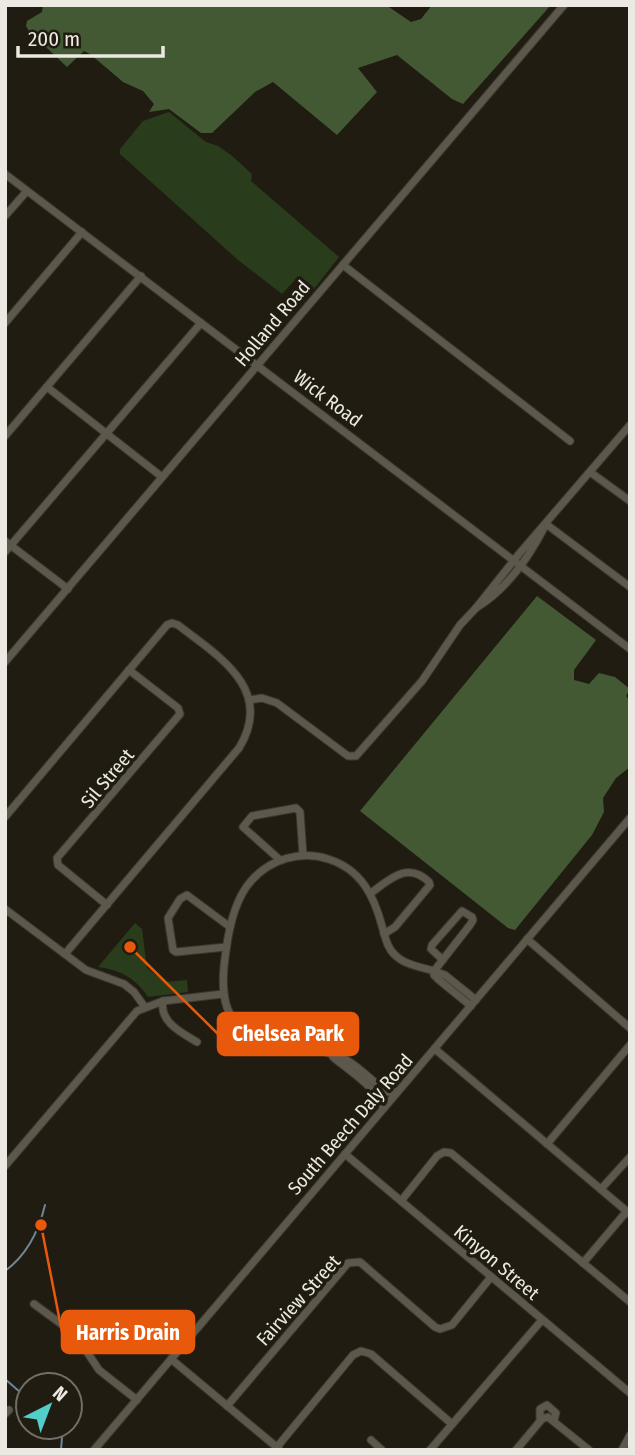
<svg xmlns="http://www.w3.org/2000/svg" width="635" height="1455" font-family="'Fira Sans Condensed',sans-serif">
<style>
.green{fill:#293c1b}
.forest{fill:#435934}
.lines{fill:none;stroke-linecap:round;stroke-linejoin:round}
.stream{stroke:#6d8698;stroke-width:2}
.minor-casing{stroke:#3c3832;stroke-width:9}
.minor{stroke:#5d584c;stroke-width:7}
.labels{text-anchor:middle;stroke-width:7;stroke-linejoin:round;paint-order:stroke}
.street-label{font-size:19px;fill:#ece9e2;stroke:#201c12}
.leader{fill:none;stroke:#e8590c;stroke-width:2.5}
.callout-dot{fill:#e8590c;stroke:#201c12;stroke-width:2.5}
.callout{fill:#e8590c;stroke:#e8590c;stroke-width:2.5}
.callout-label{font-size:21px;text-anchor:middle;font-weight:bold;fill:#fff}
</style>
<rect width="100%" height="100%" fill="#201c12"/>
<g class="green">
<path d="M169,112L206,142L218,146L231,155L252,174L251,181L339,257L314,289L305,294L300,292L297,280H295L282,294L238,260L120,154V149L143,121Z"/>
<path d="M135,923L142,929L147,968L165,982L187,980L188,992L148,997C136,978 120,970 98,967Z"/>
</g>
<g class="forest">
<path d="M43,5H386L411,22L421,19L432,5H551L463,104L452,99L397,55L358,68L377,92L337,135L273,82L255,92L212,133H201L169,109L149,112L154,104L143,91L123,82L90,54L84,51L67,67L29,31L26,26L27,21L42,12Z"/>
<path d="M537,596L596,640L574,670V680L589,684L599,673L615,677L630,689L626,696L630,701V767L616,778L603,798L604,812L592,835L515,930L508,928L360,811Z"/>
</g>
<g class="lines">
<g class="stream">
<path d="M5,1271C27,1255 39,1230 45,1205"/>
<path d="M5,1379L28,1399"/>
<path d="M58,1427L62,1437L61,1450"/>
</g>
<defs>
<g id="minor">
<path d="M5,174L630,649"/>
<path d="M5,216L27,191"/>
<path d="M343,265L570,441"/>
<path d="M5,323L82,232"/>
<path d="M47,387L162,477"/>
<path d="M5,436L141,276"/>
<path d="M590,472L630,501"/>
<path d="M546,524C530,556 507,589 476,608L519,554L630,425"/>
<path d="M546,524L630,587"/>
<path d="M5,541L68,589"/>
<path d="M5,552L201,323"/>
<path d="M5,662L564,5"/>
<path d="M249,700L262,698L277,703L348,756H356L422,681L460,625L476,608"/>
<path d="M5,817L167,625L172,623L178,625C218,656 275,689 239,748L65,954"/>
<path d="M280,860L243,827L252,816L296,808L300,812L303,855"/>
<path d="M371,893C390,879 408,861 429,882L430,885L395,927L384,934"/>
<path d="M107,905L58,865L57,858L180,714L178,708L129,670"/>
<path d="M5,909L86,970L124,984L134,992L144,1006"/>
<path d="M527,939L630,1028"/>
<path d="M226,947L176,952L173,950L168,918L180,899L187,895L230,927"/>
<path d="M163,1001C159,1022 182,1033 197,1042"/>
<path d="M471,1006L439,980L434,975V971L445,975L476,1000"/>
<path d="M435,1049L630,1214"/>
<path d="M333,1057C347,1069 380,1090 383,1108"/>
<path d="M397,1092H387C370,1080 355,1061 335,1055C265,1032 210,1050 226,951C229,927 235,899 251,881C270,859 301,850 328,859C361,869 374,896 382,926C385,936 387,948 395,955C405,965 421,967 434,971L470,925L473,920L472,917L462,911L432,945L431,949L443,960"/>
<path d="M547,1144L630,1045"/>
<path d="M345,1154L630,1393"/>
<path d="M5,1166L137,1011L163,1001L223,994"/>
<path d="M601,1189L630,1157"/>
<path d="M401,1201L437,1156L444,1152L451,1153L630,1302"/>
<path d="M583,1263L627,1211"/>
<path d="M34,1304L75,1334L99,1370L137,1400"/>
<path d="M171,1359L279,1449"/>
<path d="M227,1406L348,1263L360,1262L435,1327L440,1329L452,1325L491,1277"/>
<path d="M5,1414L9,1410"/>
<path d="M540,1420V1409L547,1405L556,1413L554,1420"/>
<path d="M371,1440L382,1450"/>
<path d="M277,1447L353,1355L361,1351L371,1354L452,1424"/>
<path d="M94,1450L630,818"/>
<path d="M430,1450L542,1320"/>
<path d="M516,1450L542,1419L548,1417L589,1450"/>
<path d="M622,1450L630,1435"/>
</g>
</defs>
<use href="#minor" class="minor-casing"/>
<use href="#minor" class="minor"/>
</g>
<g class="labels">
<g class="street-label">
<text transform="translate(272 323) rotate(-50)" y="7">Holland Road</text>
<text transform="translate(328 398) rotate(37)" y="7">Wick Road</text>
<text transform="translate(107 778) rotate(-50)" y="7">Sil Street</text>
<text transform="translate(350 1124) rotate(-49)" y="7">South Beech Daly Road</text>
<text transform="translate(497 1262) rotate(40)" y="7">Kinyon Street</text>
<text transform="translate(298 1300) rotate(-48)" y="7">Fairview Street</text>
</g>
</g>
<path class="leader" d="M130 947L218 1034M41 1225L62 1332"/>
<g class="callout-dot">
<circle cx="130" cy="947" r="7"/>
<circle cx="41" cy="1225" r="7"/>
</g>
<g class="callout">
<rect x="218" y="1013" width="140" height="42" rx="7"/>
<rect x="62" y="1311" width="132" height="42" rx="7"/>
</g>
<g class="callout-label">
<text x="288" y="1041">Chelsea Park</text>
<text x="128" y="1340">Harris Drain</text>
</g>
<rect width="635" height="1455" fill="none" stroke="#ece9e2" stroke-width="14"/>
<g transform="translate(49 1406) rotate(42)"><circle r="33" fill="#201c12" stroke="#726e65" stroke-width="2"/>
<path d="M0-5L12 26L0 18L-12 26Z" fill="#53cdca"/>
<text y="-10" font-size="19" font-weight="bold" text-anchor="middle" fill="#ece9e2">N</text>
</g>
<path d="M18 46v10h145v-10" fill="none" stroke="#ece9e2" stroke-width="3.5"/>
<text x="28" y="46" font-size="21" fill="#ece9e2" stroke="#201c12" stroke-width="5" paint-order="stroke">200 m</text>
</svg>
